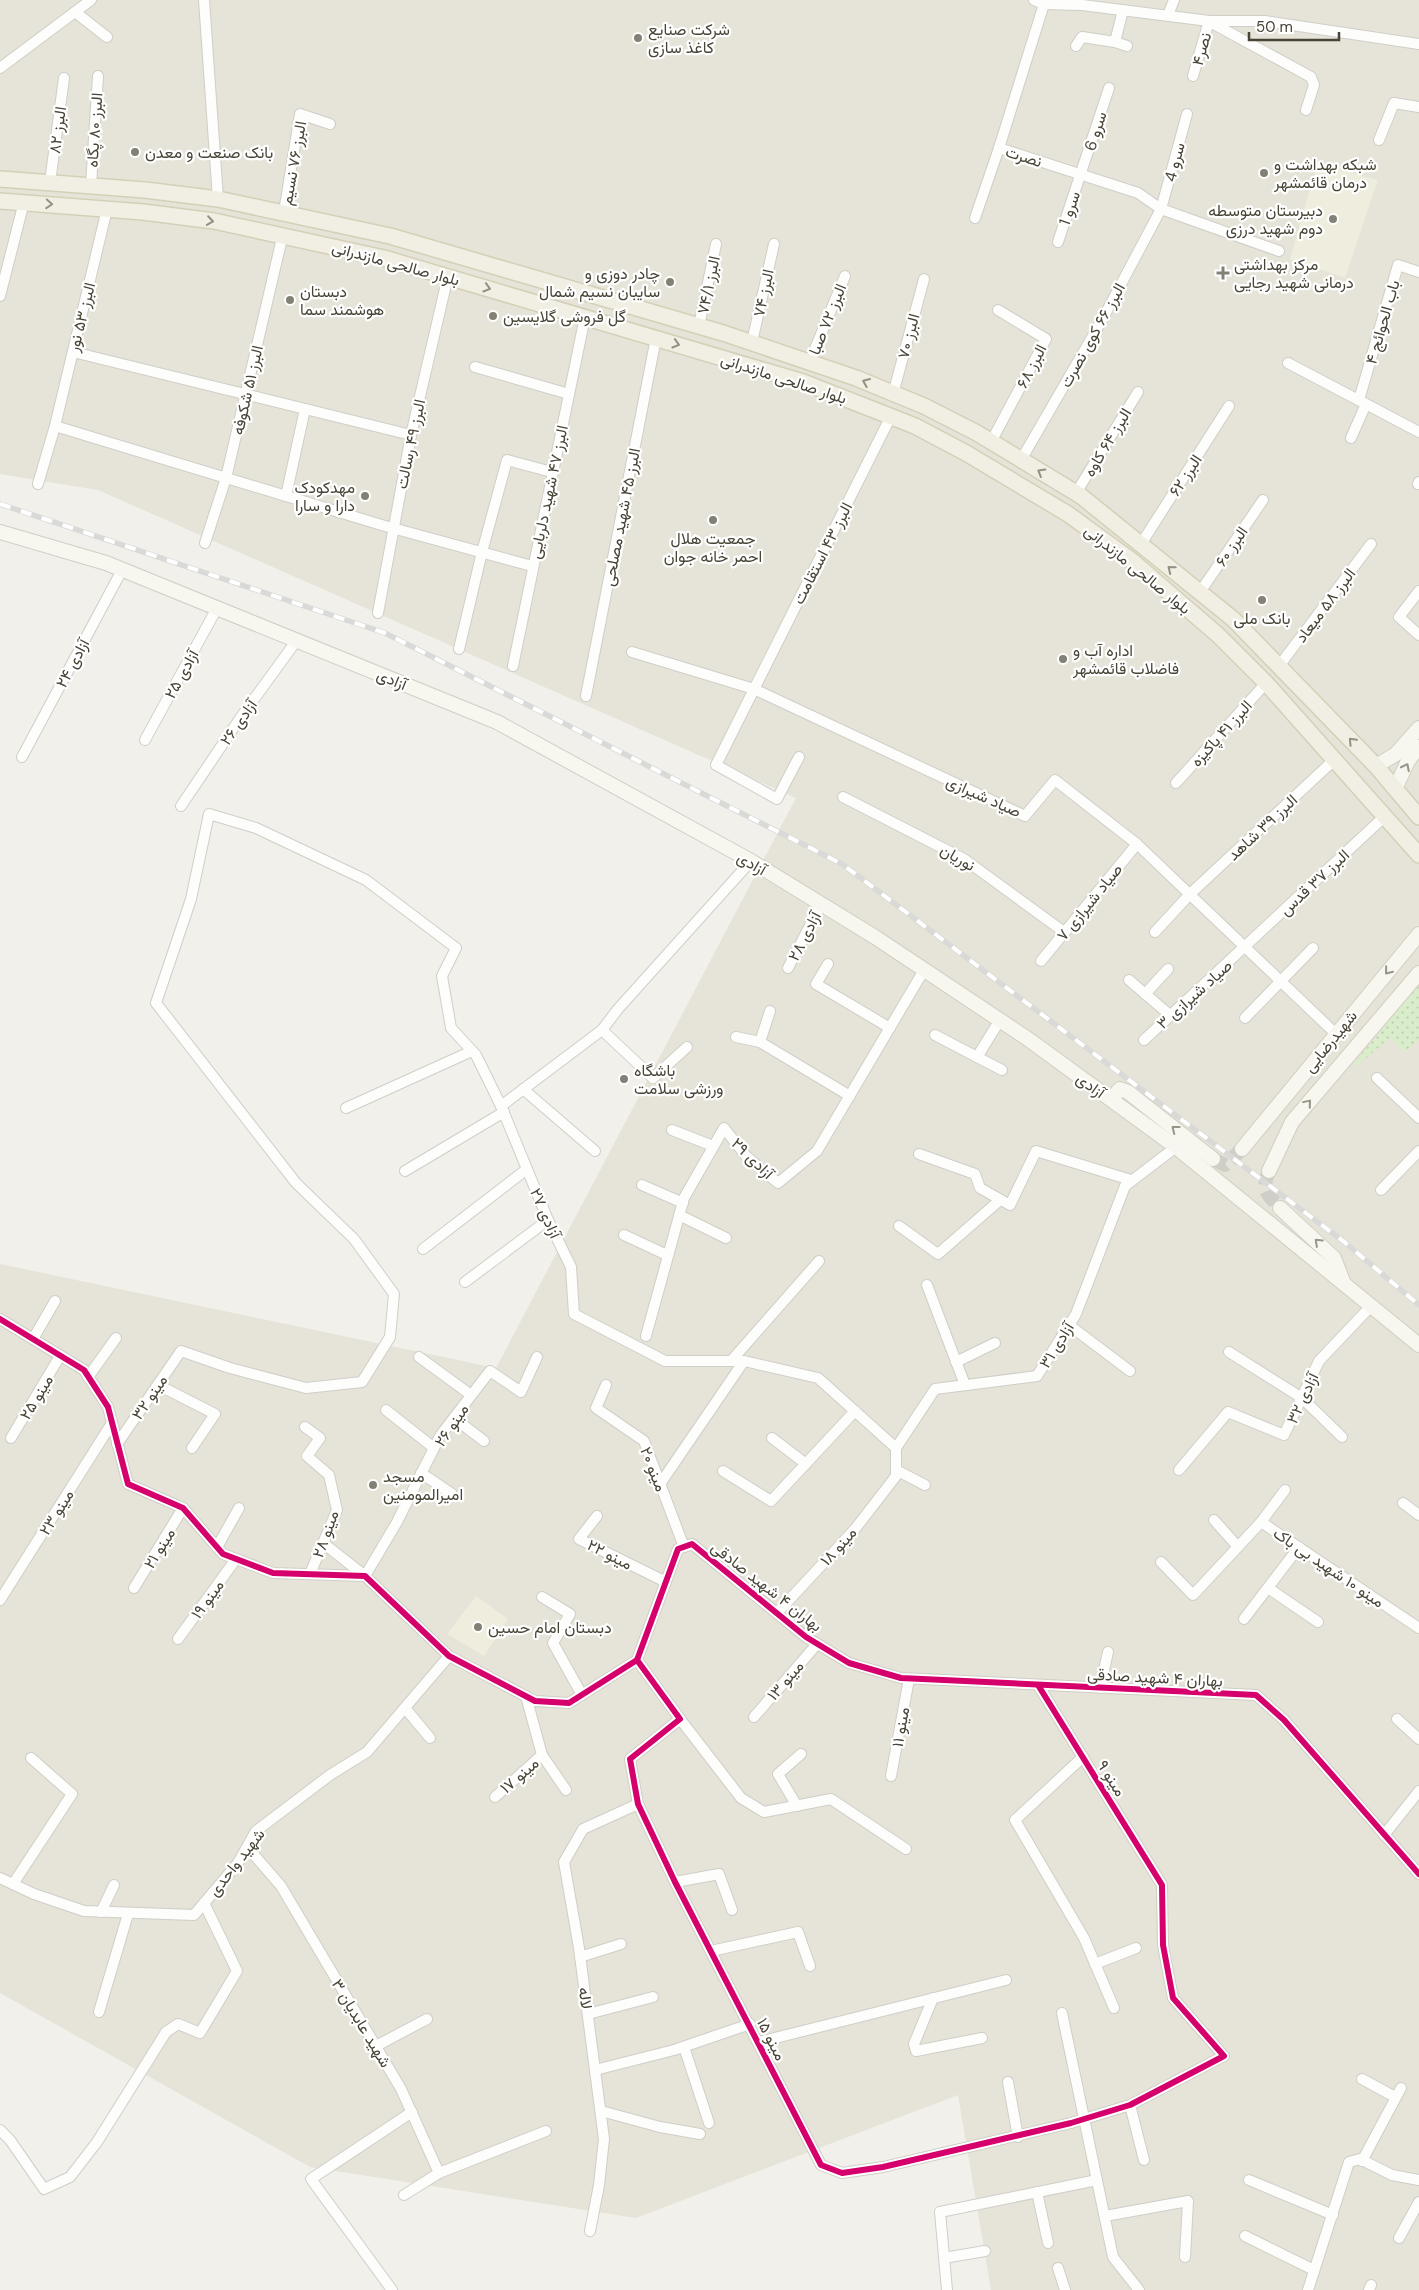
<svg xmlns="http://www.w3.org/2000/svg" width="1419" height="2290" font-family="'DM Sans',Vazirmatn,sans-serif">
<style>
.residential{fill:#e6e3d8}
.education{fill:#efeddd}
.grass{fill:url(#grass-dots)}
.lines{fill:none;stroke-linecap:round;stroke-linejoin:round}
.secondary-tunnel{stroke:#cfcec7;stroke-width:14;stroke-dasharray:14 7;stroke-linecap:butt}
.street-casing{stroke:#cfcec8;stroke-width:12}
.secondary-casing{stroke:#d1cec2;stroke-width:16}
.primary-casing{stroke:#d4d0b7;stroke-width:18}
.street{stroke:#fdfdfc;stroke-width:10}
.secondary{stroke:#f7f6ef;stroke-width:14}
.primary{stroke:#f1efe4;stroke-width:15}
.rail-casing{stroke:#d9d9d8;stroke-width:5.5}
.rail{stroke:#fff;stroke-width:4;stroke-dasharray:11;stroke-linecap:butt}
.cycleway-casing{stroke:#fff;stroke-width:9}
.cycleway{stroke:#d6006c;stroke-width:6}
.oneway{stroke:#949184}
.oneway2{stroke:#979489}
.poi-dot{fill:#838075;stroke:#fff;stroke-width:2}
.labels{text-anchor:middle;stroke-width:4.5;stroke-linejoin:round;paint-order:stroke}
.poi-label{font-size:16px;fill:#484436;stroke:#fff;text-anchor:start}
.street-label{font-size:16px;fill:#484436;stroke:#fff}
</style>
<defs>
<pattern id="grass-dots" width="8" height="8" patternUnits="userSpaceOnUse" patternTransform="scale(1.25)"><rect width="8" height="8" fill="#daedca"/><path d="M2 2h.1M6 6h.1" fill="none" stroke="#bdccae" stroke-width="1.8" stroke-linecap="round"/></pattern>
</defs>
<rect width="100%" height="100%" fill="#f1f0eb"/>
<path class="residential" d="M0,0H1419V2290H991L958,2095L636,2218L310,2167L0,1993V1264L496,1368L796,798L98,490L0,474Z"/>
<g class="education">
<path d="M1317,164L1378,180L1345,278L1290,259Z"/>
<path d="M476,1596L508,1619L484,1656L447,1634Z"/>
</g>
<path class="grass" d="M1419,985V1039L1405,1052L1390,1038L1357,1066L1354,1063Z"/>
<g class="lines">
<g class="secondary-tunnel">
<path d="M1213,1159L1225,1165L1242,1149"/>
<path d="M1269,1171C1261,1190 1267,1194 1280,1208"/>
</g>
<defs>
<g id="street">
<path d="M204,0L218,199"/>
<path d="M1034,0L1044,4L1082,5L1209,21H1265L1419,44"/>
<path d="M1044,4L999,148L1138,193L1161,209L1279,251"/>
<path d="M1123,10L1115,42L1127,46"/>
<path d="M75,12L107,37"/>
<path d="M1168,15L1174,0"/>
<path d="M1212,23L1311,77L1314,85L1306,110"/>
<path d="M1076,46L1082,37L1115,42"/>
<path d="M0,68L91,0"/>
<path d="M1193,76L1209,21"/>
<path d="M1379,140L1394,103L1419,107"/>
<path d="M50,182L64,78"/>
<path d="M91,185L98,76"/>
<path d="M284,212L300,114L330,124"/>
<path d="M975,218L999,148"/>
<path d="M1058,242L1109,88"/>
<path d="M0,296L24,202"/>
<path d="M699,326L716,244"/>
<path d="M752,342L774,244"/>
<path d="M73,352L411,435"/>
<path d="M810,361L845,276"/>
<path d="M1288,363L1419,432"/>
<path d="M475,367L569,394"/>
<path d="M893,394L924,279"/>
<path d="M1359,400L1398,265L1419,272"/>
<path d="M55,426L385,526L532,566"/>
<path d="M1351,438L1366,404"/>
<path d="M991,442L1046,339L998,310"/>
<path d="M1021,460L1102,320L1161,209L1187,114"/>
<path d="M38,484L55,426L107,209"/>
<path d="M1418,484L1419,482"/>
<path d="M1076,493L1138,392"/>
<path d="M286,496L305,409"/>
<path d="M205,543L226,478L283,234"/>
<path d="M1141,544L1229,406"/>
<path d="M1419,591L1399,617L1419,635"/>
<path d="M1200,592L1263,500"/>
<path d="M378,613L411,435L448,276"/>
<path d="M459,649L482,552L507,460L552,472"/>
<path d="M632,652L754,689L1025,816L1055,780L1137,844L1336,1034"/>
<path d="M513,666L585,317"/>
<path d="M1279,666L1371,544"/>
<path d="M586,696L656,338"/>
<path d="M145,740L217,608"/>
<path d="M22,757L122,570"/>
<path d="M799,757L777,799L716,765L891,416"/>
<path d="M1176,783L1266,683"/>
<path d="M843,797L964,859L1064,932"/>
<path d="M181,806L241,717L297,640"/>
<path d="M751,861L618,1009L602,1030L501,1106L548,1220L571,1267L574,1314L665,1361H744L818,1378L896,1448"/>
<path d="M1155,932L1190,894L1334,760"/>
<path d="M1041,961L1137,844"/>
<path d="M828,964L816,984L890,1028"/>
<path d="M788,968L821,904"/>
<path d="M1129,980L1171,1016"/>
<path d="M1145,994L1168,969"/>
<path d="M770,1011L760,1042L850,1096"/>
<path d="M1245,1018L1313,948"/>
<path d="M602,1030L653,1078L687,1047"/>
<path d="M935,1035L977,1057L1000,1020"/>
<path d="M736,1037L760,1042"/>
<path d="M1144,1040L1384,817"/>
<path d="M977,1057L1002,1070"/>
<path d="M1377,1078L1419,1118"/>
<path d="M523,1089L595,1151"/>
<path d="M346,1108L472,1051"/>
<path d="M672,1130L713,1146"/>
<path d="M919,1154L975,1174L980,1188L1010,1205L1036,1151L1131,1180"/>
<path d="M405,1171L504,1112"/>
<path d="M642,1185L683,1203"/>
<path d="M1381,1190L1419,1151"/>
<path d="M679,1215L726,1238"/>
<path d="M899,1226L938,1254L1000,1200"/>
<path d="M624,1235L667,1255"/>
<path d="M423,1249L527,1169"/>
<path d="M465,1282L548,1220"/>
<path d="M927,1285L965,1385"/>
<path d="M0,1319L84,1370L108,1407L128,1484L183,1508L223,1554L273,1573L365,1576L449,1656L535,1701L569,1703L637,1660L678,1549L692,1544L806,1637L849,1663L901,1678L1256,1695L1284,1720L1419,1874"/>
<path d="M1069,1325L1130,1371"/>
<path d="M646,1336L684,1198L724,1128L746,1156L778,1183L817,1151L924,970"/>
<path d="M33,1339L55,1301"/>
<path d="M1229,1352L1302,1398L1342,1437"/>
<path d="M419,1357L471,1395"/>
<path d="M731,1361L819,1261"/>
<path d="M956,1362L995,1343"/>
<path d="M88,1377L116,1338"/>
<path d="M158,1385L215,1414L192,1448"/>
<path d="M606,1385L596,1408L644,1441L684,1547"/>
<path d="M386,1410L434,1448"/>
<path d="M454,1418L484,1441"/>
<path d="M305,1427L320,1438L307,1456L329,1475L337,1510L310,1574"/>
<path d="M11,1438L60,1356"/>
<path d="M772,1438L806,1464"/>
<path d="M117,1444L181,1351L230,1368L306,1388L362,1382L390,1337L394,1294L354,1239L296,1183L156,1003L191,899L209,814L256,828L366,880L456,948L442,976L451,1028L476,1055L501,1106"/>
<path d="M896,1470L925,1485"/>
<path d="M1179,1470L1228,1412L1284,1435L1319,1361L1372,1305"/>
<path d="M723,1471L771,1501L855,1411"/>
<path d="M421,1473L452,1494"/>
<path d="M660,1484L744,1361"/>
<path d="M1403,1503L1419,1515"/>
<path d="M597,1516L579,1539L666,1582"/>
<path d="M1214,1520L1238,1547"/>
<path d="M1261,1522L1285,1490"/>
<path d="M323,1543L365,1576L397,1522L440,1436L490,1371L521,1392L537,1357"/>
<path d="M217,1547L239,1508"/>
<path d="M1161,1562L1193,1595L1261,1522L1419,1628"/>
<path d="M134,1588L183,1508"/>
<path d="M1268,1588L1318,1622"/>
<path d="M542,1597L570,1614L553,1643L582,1695"/>
<path d="M0,1600L112,1423"/>
<path d="M777,1613L855,1529L896,1476V1448L935,1389L1037,1376L1076,1314L1125,1186L1176,1147"/>
<path d="M1244,1619L1299,1547"/>
<path d="M178,1639L236,1559"/>
<path d="M637,1660L680,1719L630,1759L638,1804L675,1882L821,2165L842,2173L883,2167L1071,2123L1130,2105L1224,2056L1173,1998L1163,1945L1162,1885L1038,1685"/>
<path d="M1100,1688L1108,1652"/>
<path d="M405,1708L430,1738"/>
<path d="M754,1717L817,1644"/>
<path d="M680,1719L741,1798L764,1812L831,1799L906,1849"/>
<path d="M1397,1719L1419,1739"/>
<path d="M542,1755L566,1790"/>
<path d="M1083,1757L1015,1820L1084,1938L1114,2008"/>
<path d="M891,1776L909,1679"/>
<path d="M495,1797L542,1755L526,1696"/>
<path d="M797,1806L778,1774L801,1754"/>
<path d="M1384,1835L1419,1791"/>
<path d="M248,1848L281,1886L401,2089L439,2173L404,2195"/>
<path d="M0,1878L34,1894L84,1911L194,1915L238,1863L256,1831L330,1775L367,1752L449,1656"/>
<path d="M675,1882L719,1874L732,1910"/>
<path d="M13,1884L72,1794L31,1758"/>
<path d="M101,1912L114,1885"/>
<path d="M711,1951L798,1932L810,1966"/>
<path d="M580,1957L621,1944"/>
<path d="M1095,1964L1136,1948"/>
<path d="M933,1998L914,2044L916,2051L982,2038"/>
<path d="M99,2012L128,1914"/>
<path d="M1062,2013L1113,2257L1139,2290"/>
<path d="M588,2014L653,1997"/>
<path d="M759,2042L1006,1980"/>
<path d="M376,2046L427,2019"/>
<path d="M684,2047L709,2123"/>
<path d="M595,2070L674,2050L750,2024"/>
<path d="M1362,2079L1395,2097"/>
<path d="M1008,2082L1018,2137"/>
<path d="M1130,2105L1144,2160"/>
<path d="M601,2111L660,2127L700,2134"/>
<path d="M0,2130L10,2140L44,2189L70,2177L97,2142L166,2032L178,2024L200,2033L237,1971L204,1903"/>
<path d="M1362,2161L1401,2088"/>
<path d="M439,2173L546,2131"/>
<path d="M1249,2180L1333,2215"/>
<path d="M1037,2192L1048,2243"/>
<path d="M1105,2216L1188,2201L1185,2257"/>
<path d="M590,2231L599,2185L604,2139L579,1948L564,1862L583,1829L638,1804"/>
<path d="M1245,2236L1314,2270"/>
<path d="M1399,2238L1419,2202"/>
<path d="M944,2258L985,2251"/>
<path d="M1058,2268L1065,2290"/>
<path d="M392,2290L311,2179L412,2112"/>
<path d="M947,2290L940,2212L1097,2180"/>
<path d="M1308,2290L1349,2162L1360,2159L1392,2175L1419,2180"/>
<path d="M1369,2290L1371,2285"/>
</g>
<g id="secondary">
<path d="M0,532L106,563L497,722L751,861L875,937L1028,1039L1176,1147L1419,1345"/>
<path d="M1376,766L1396,754L1419,728"/>
<path d="M1395,789L1408,761L1419,747"/>
<path d="M1111,1099L1120,1089L1128,1092L1213,1159"/>
<path d="M1242,1149L1419,934"/>
<path d="M1269,1171L1292,1122L1419,973"/>
<path d="M1280,1208L1334,1258L1343,1281"/>
</g>
<g id="primary">
<path d="M0,179L145,190L218,199L390,236L723,333L856,378L924,406L977,433L1081,496L1233,619L1376,766L1419,817"/>
<path d="M0,201L143,212L214,221L384,258L803,382L915,426L966,453L1068,514L1131,560L1218,635L1266,683L1419,855"/>
</g>
</defs>
<use href="#street" class="street-casing"/>
<use href="#secondary" class="secondary-casing"/>
<use href="#primary" class="primary-casing"/>
<use href="#street" class="street"/>
<use href="#secondary" class="secondary"/>
<use href="#primary" class="primary"/>
<defs>
<path id="rail" d="M0,504L385,633L842,864L1343,1241L1419,1305"/>
</defs>
<use href="#rail" class="rail-casing"/>
<use href="#rail" class="rail"/>
<defs>
<g id="cycleway">
<path d="M0,1319L84,1370L108,1407L128,1484L183,1508L223,1554L273,1573L365,1576L449,1656L535,1701L569,1703L637,1660L678,1549L692,1544L806,1637L849,1663L901,1678L1256,1695L1284,1720L1419,1874"/>
<path d="M637,1660L680,1719L630,1759L638,1804L675,1882L821,2165L842,2173L883,2167L1071,2123L1130,2105L1224,2056L1173,1998L1163,1945L1162,1885L1038,1685"/>
</g>
</defs>
<use href="#cycleway" class="cycleway-casing"/>
<use href="#cycleway" class="cycleway"/>
</g>
<defs><path id="oneway-chevron" d="M-2-3.5L2.5 0L-2 3.5" fill="none" stroke-width="1.6" stroke-linecap="round" stroke-linejoin="round" transform="scale(1.25)"/></defs>
<g class="oneway">
<use href="#oneway-chevron" transform="translate(49 204) rotate(4)"/>
<use href="#oneway-chevron" transform="translate(210 221) rotate(8)"/>
<use href="#oneway-chevron" transform="translate(487 288) rotate(17)"/>
<use href="#oneway-chevron" transform="translate(676 344) rotate(17)"/>
<use href="#oneway-chevron" transform="translate(866 382) rotate(-157)"/>
<use href="#oneway-chevron" transform="translate(1041 472) rotate(-149)"/>
<use href="#oneway-chevron" transform="translate(1171 569) rotate(-141)"/>
<use href="#oneway-chevron" transform="translate(1352 741) rotate(-134)"/>
</g>
<g class="oneway2">
<use href="#oneway-chevron" transform="translate(1406 767) rotate(-63)"/>
<use href="#oneway-chevron" transform="translate(1388 971) rotate(129)"/>
<use href="#oneway-chevron" transform="translate(1308 1103) rotate(-50)"/>
<use href="#oneway-chevron" transform="translate(1175 1129) rotate(-142)"/>
<use href="#oneway-chevron" transform="translate(1318 1242) rotate(-137)"/>
</g>
<g class="poi-dot">
<circle cx="638" cy="38" r="5"/>
<circle cx="135" cy="152" r="5"/>
<circle cx="1264" cy="173" r="5"/>
<circle cx="1333" cy="219" r="5"/>
<path d="M1220.5 265.5h5v5h5v5h-5v5h-5v-5h-5v-5h5z"/>
<circle cx="670" cy="282" r="5"/>
<circle cx="290" cy="300" r="5"/>
<circle cx="493" cy="316" r="5"/>
<circle cx="365" cy="496" r="5"/>
<circle cx="713" cy="520" r="5"/>
<circle cx="1262" cy="600" r="5"/>
<circle cx="1063" cy="659" r="5"/>
<circle cx="624" cy="1079" r="5"/>
<circle cx="373" cy="1485" r="5"/>
<circle cx="478" cy="1627" r="5"/>
</g>
<g class="labels">
<g class="poi-label">
<text x="648" y="35">شرکت صنایع<tspan x="648" dy="18">کاغذ سازی</tspan></text>
<text x="145" y="158">بانک صنعت و معدن</text>
<text x="1274" y="170">شبکه بهداشت و<tspan x="1274" dy="18">درمان قائمشهر</tspan></text>
<text x="1323" y="216" text-anchor="end">دبیرستان متوسطه<tspan x="1323" dy="18">دوم شهید درزی</tspan></text>
<text x="1234" y="270">مرکز بهداشتی<tspan x="1234" dy="18">درمانی شهید رجایی</tspan></text>
<text x="660" y="279" text-anchor="end">چادر دوزی و<tspan x="660" dy="18">سایبان نسیم شمال</tspan></text>
<text x="300" y="297">دبستان<tspan x="300" dy="18">هوشمند سما</tspan></text>
<text x="503" y="322">گل فروشی گلایسین</text>
<text x="355" y="493" text-anchor="end">مهدکودک<tspan x="355" dy="18">دارا و سارا</tspan></text>
<text x="713" y="544" text-anchor="middle">جمعیت هلال<tspan x="713" dy="18">احمر خانه جوان</tspan></text>
<text x="1262" y="624" text-anchor="middle">بانک ملی</text>
<text x="1073" y="656">اداره آب و<tspan x="1073" dy="18">فاضلاب قائمشهر</tspan></text>
<text x="634" y="1076">باشگاه<tspan x="634" dy="18">ورزشی سلامت</tspan></text>
<text x="383" y="1482">مسجد<tspan x="383" dy="18">امیرالمومنین</tspan></text>
<text x="488" y="1633">دبستان امام حسین</text>
</g>
<g class="street-label">
<text transform="translate(1201 49) rotate(-74)" y="6">نصر۴</text>
<text transform="translate(57 130) rotate(-82)" y="6">البرز ۸۲</text>
<text transform="translate(94 130) rotate(-86)" y="6">البرز ۸۰ پگاه</text>
<text transform="translate(1095 131) rotate(-72)" y="6">سرو 6</text>
<text transform="translate(1024 156) rotate(18)" y="6">نصرت</text>
<text transform="translate(1174 162) rotate(-75)" y="6">سرو 4</text>
<text transform="translate(293 163) rotate(-80)" y="6">البرز ۷۶ نسیم</text>
<text transform="translate(1069 208) rotate(-71)" y="6">سرو 1</text>
<text transform="translate(396 263) rotate(15)" y="6">بلوار صالحی مازندرانی</text>
<text transform="translate(708 285) rotate(-78)" y="6">البرز ۷۴/۱</text>
<text transform="translate(763 293) rotate(-78)" y="6">البرز ۷۴</text>
<text transform="translate(81 317) rotate(-76)" y="6">البرز ۵۳ نور</text>
<text transform="translate(827 319) rotate(-68)" y="6">البرز ۷۲ صبا</text>
<text transform="translate(1382 322) rotate(-74)" y="6">باب الحوائج ۴</text>
<text transform="translate(1092 335) rotate(-61)" y="6">البرز ۶۶ کوی نصرت</text>
<text transform="translate(908 336) rotate(-75)" y="6">البرز ۷۰</text>
<text transform="translate(1031 366) rotate(-63)" y="6">البرز ۶۸</text>
<text transform="translate(784 378) rotate(18)" y="6">بلوار صالحی مازندرانی</text>
<text transform="translate(247 390) rotate(-77)" y="6">البرز ۵۱ شکوفه</text>
<text transform="translate(1107 442) rotate(-59)" y="6">البرز ۶۴ کاوه</text>
<text transform="translate(410 444) rotate(-78)" y="6">البرز ۴۹ رسالت</text>
<text transform="translate(1185 475) rotate(-57)" y="6">البرز ۶۲</text>
<text transform="translate(548 492) rotate(-78)" y="6">البرز ۴۷ شهید دلربایی</text>
<text transform="translate(621 517) rotate(-79)" y="6">البرز ۴۵ شهید مصلحی</text>
<text transform="translate(1231 546) rotate(-56)" y="6">البرز ۶۰</text>
<text transform="translate(822 553) rotate(-63)" y="6">البرز ۴۳ استقامت</text>
<text transform="translate(1138 569) rotate(39)" y="6">بلوار صالحی مازندرانی</text>
<text transform="translate(1325 605) rotate(-53)" y="6">البرز ۵۸ میعاد</text>
<text transform="translate(72 663) rotate(-62)" y="6">آزادی ۲۴</text>
<text transform="translate(181 674) rotate(-61)" y="6">آزادی ۲۵</text>
<text transform="translate(392 679) rotate(22)" y="6">آزادی</text>
<text transform="translate(238 722) rotate(-55)" y="6">آزادی ۲۶</text>
<text transform="translate(1221 733) rotate(-48)" y="6">البرز ۴۱ پاکیزه</text>
<text transform="translate(984 796) rotate(24)" y="6">صیاد شیرازی</text>
<text transform="translate(1262 827) rotate(-43)" y="6">البرز ۳۹ شاهد</text>
<text transform="translate(958 857) rotate(30)" y="6">نوریان</text>
<text transform="translate(752 863) rotate(30)" y="6">آزادی</text>
<text transform="translate(1314 882) rotate(-43)" y="6">البرز ۳۷ قدس</text>
<text transform="translate(1089 902) rotate(-51)" y="6">صیاد شیرازی ۷</text>
<text transform="translate(804 936) rotate(-63)" y="6">آزادی ۲۸</text>
<text transform="translate(1194 994) rotate(-42)" y="6">صیاد شیرازی ۳</text>
<text transform="translate(1330 1041) rotate(-51)" y="6">شهیدرضایی</text>
<text transform="translate(1091 1085) rotate(36)" y="6">آزادی</text>
<text transform="translate(753 1158) rotate(44)" y="6">آزادی ۲۹</text>
<text transform="translate(546 1213) rotate(66)" y="6">آزادی ۲۷</text>
<text transform="translate(1056 1345) rotate(-58)" y="6">آزادی ۳۱</text>
<text transform="translate(36 1397) rotate(-59)" y="6">مینو ۲۵</text>
<text transform="translate(149 1397) rotate(-56)" y="6">مینو ۳۲</text>
<text transform="translate(1302 1398) rotate(-65)" y="6">آزادی ۳۲</text>
<text transform="translate(451 1425) rotate(-56)" y="6">مینو ۲۶</text>
<text transform="translate(654 1469) rotate(69)" y="6">مینو ۲۰</text>
<text transform="translate(56 1512) rotate(-58)" y="6">مینو ۲۳</text>
<text transform="translate(325 1534) rotate(-70)" y="6">مینو ۲۸</text>
<text transform="translate(838 1546) rotate(-48)" y="6">مینو ۱۸</text>
<text transform="translate(159 1548) rotate(-58)" y="6">مینو ۲۱</text>
<text transform="translate(610 1554) rotate(27)" y="6">مینو ۲۲</text>
<text transform="translate(1329 1567) rotate(34)" y="6">مینو ۱۰ شهید بی باک</text>
<text transform="translate(767 1586) rotate(38)" y="6">بهاران ۴ شهید صادقی</text>
<text transform="translate(207 1599) rotate(-54)" y="6">مینو ۱۹</text>
<text transform="translate(1155 1677) rotate(3)" y="6">بهاران ۴ شهید صادقی</text>
<text transform="translate(785 1680) rotate(-49)" y="6">مینو ۱۳</text>
<text transform="translate(900 1727) rotate(-80)" y="6">مینو ۱۱</text>
<text transform="translate(519 1775) rotate(-41)" y="6">مینو ۱۷</text>
<text transform="translate(1112 1778) rotate(58)" y="6">مینو ۹</text>
<text transform="translate(236 1862) rotate(-52)" y="6">شهید واحدی</text>
<text transform="translate(586 1998) rotate(82)" y="6">لاله</text>
<text transform="translate(362 2023) rotate(59)" y="6">شهید عابدیان ۳</text>
<text transform="translate(772 2039) rotate(63)" y="6">مینو ۱۵</text>
</g>
</g>
<path d="M1249 32v8h90v-8" fill="none" stroke="#484436" stroke-width="2.5"/>
<text x="1256" y="32" font-size="15" fill="#484436" stroke="#ffffff" stroke-width="4" paint-order="stroke">50 m</text>
</svg>
